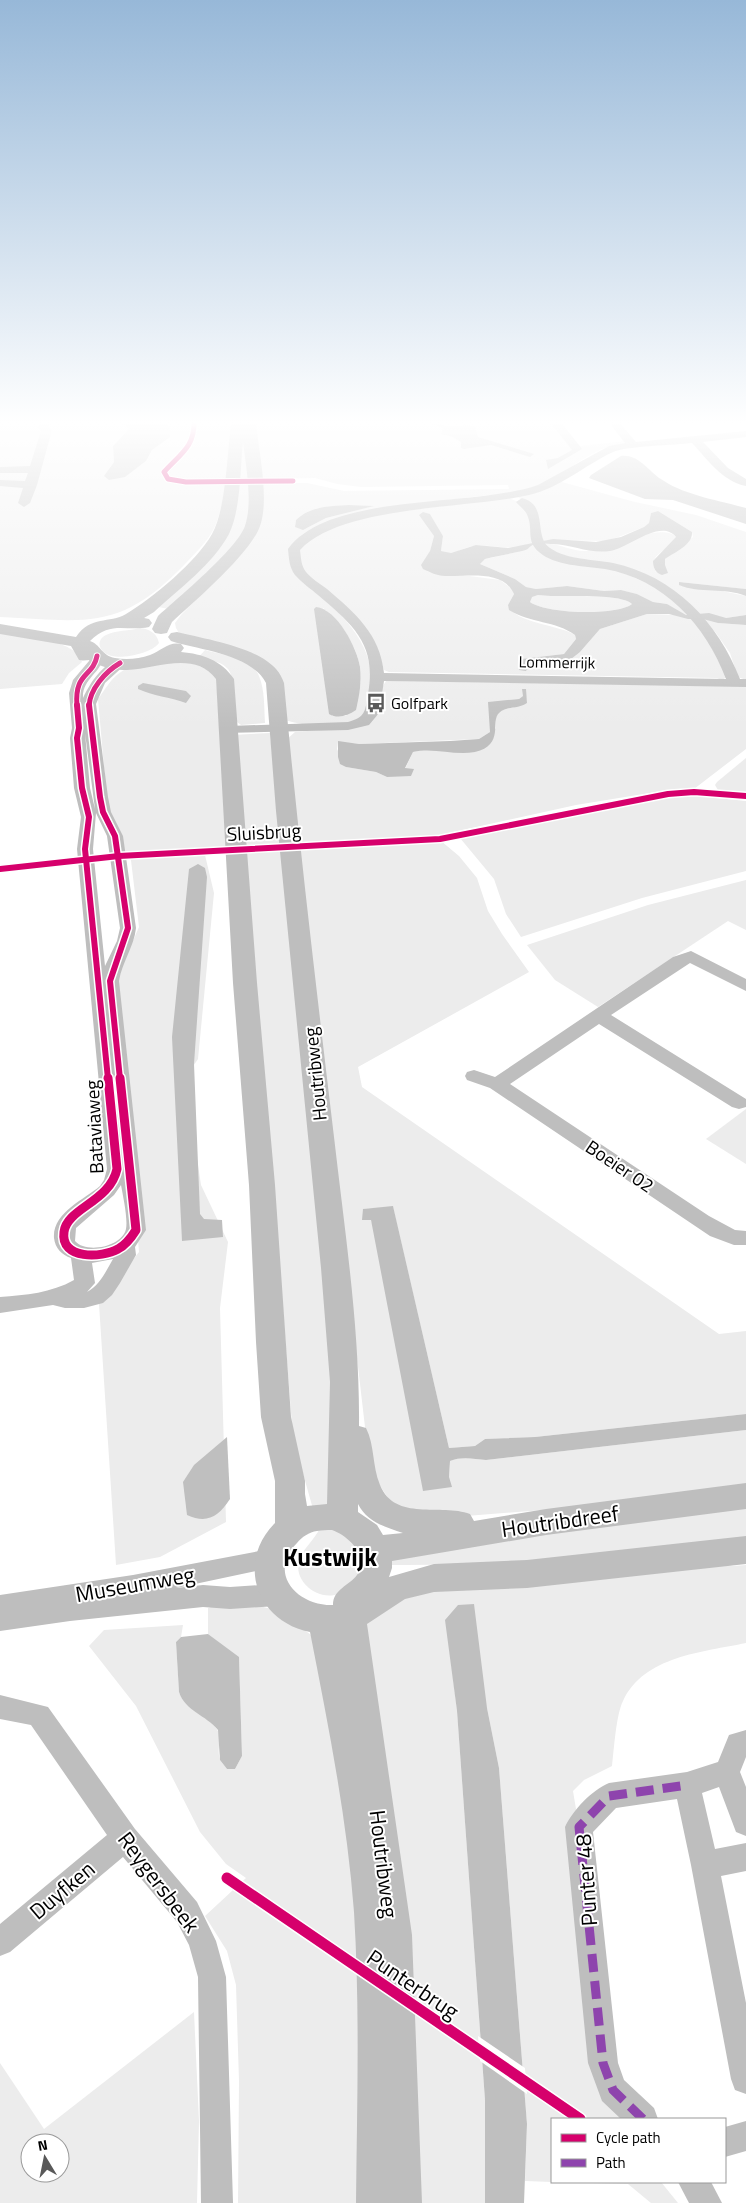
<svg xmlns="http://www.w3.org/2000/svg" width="746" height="2203" font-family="'Titillium Web',sans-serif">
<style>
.green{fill:#ececec;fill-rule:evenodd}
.water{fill:#bfbfbf;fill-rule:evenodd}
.pier{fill:#fff}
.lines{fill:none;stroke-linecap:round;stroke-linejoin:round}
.minor{fill:#bebebe;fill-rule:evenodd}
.major{fill:#bebebe;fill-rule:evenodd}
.quiet{stroke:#8e44ad;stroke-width:9;stroke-dasharray:18 9;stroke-linecap:butt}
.cycleway-far3-casing{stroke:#fff;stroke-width:7}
.cycleway-far2-casing{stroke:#fff;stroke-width:9}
.cycleway-far1-casing{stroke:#fff;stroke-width:12}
.cycleway-casing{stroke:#fff;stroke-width:14}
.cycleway-far3{stroke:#d6006c;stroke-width:5}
.cycleway-far2{stroke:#d6006c;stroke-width:6}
.cycleway-far1{stroke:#d6006c;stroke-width:9}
.cycleway{stroke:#d6006c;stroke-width:11}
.labels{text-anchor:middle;stroke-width:4;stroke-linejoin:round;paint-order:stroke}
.far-street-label{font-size:16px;fill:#000;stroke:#fff}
.far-poi-label{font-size:16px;fill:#000;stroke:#fff;text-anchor:start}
.street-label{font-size:19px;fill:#000;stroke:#fff}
.near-street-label{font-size:22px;fill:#000;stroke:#fff}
.near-quarter-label{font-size:25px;font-weight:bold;fill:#000;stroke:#fff}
</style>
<rect width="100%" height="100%" fill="#fff"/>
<g class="green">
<path d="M0,421H121L129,429L113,446L114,462L110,467L125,477L146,461L152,450L162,443L166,423L161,421H237C229,453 228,487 218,518C213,537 197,551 185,564C120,632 86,621 0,617Z"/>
<path d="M244,421H246C245,442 250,462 250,482C250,495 250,513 247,525C239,549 189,590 169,609L158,607L210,558L239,462Z"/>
<path d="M255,421H551L582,448L580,446L627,441C621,446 610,445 602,449C575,461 551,485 521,491C503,495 484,495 465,498C443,500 422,504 401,508C372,512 269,521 294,571C338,611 395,652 361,719C343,725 300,728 284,719L276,677L180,635L176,628L175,623L181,615L242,552L260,483H307L344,491L509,489L508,485L361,487L337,484L315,478L260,479L254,438ZM349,505L373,506L326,518L307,528L295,527L296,520C310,506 331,506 349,505ZM323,608C345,627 366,657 360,688C358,697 350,707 346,716H332Z"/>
<path d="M558,481L635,502L696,515L746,532V589L679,582L746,596V615L726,618L718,623L746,625V680L738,677L730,653L716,633L704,619L664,586L545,549L538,536V514L518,497ZM658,511L692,532L693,537L665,559V569L656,572C645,554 671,551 676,537C662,522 606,548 586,551C575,552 562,545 551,544L548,540L608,541L644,527L649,523L651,513Z"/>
<path d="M507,498C532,503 533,529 538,550L615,569L657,588L698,622L727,677L722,680L717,678L389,672L384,670L377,647L369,633L302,570L299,549L311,536L365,516ZM430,514L443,536L441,551C454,557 462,547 474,546C489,544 503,550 518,546V552L485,559L480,564L515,579L526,587L536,589L567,586L604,591L621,590L637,594L653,602L667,604L675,615L647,614L600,629L580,652L532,663L526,671L518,661L521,659L564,654L576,639L575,635C560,625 514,623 508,605L514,594L512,589L500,580L462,575L430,551L434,536L429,528Z"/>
<path d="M538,595C558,598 619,592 632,604C616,616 546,614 530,602L531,597Z"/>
<path d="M140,628C149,629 157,633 159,643C152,653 124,659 112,656C102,654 93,642 106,635C116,630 129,631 140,628Z"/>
<path d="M0,632C21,636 76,639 82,662L69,673L62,684L0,689Z"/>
<path d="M205,650C220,654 253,659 259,676C265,690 264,708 265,723L241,725L237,722C235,710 236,676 227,668C219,660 207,660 197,659Z"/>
<path d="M191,662L216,674L227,853L205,855L214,893L198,1059L185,1078L201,1185L228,1242L220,1308L226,1522L160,1557L116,1565L99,1304L139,1252L117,977L139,927L130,852H124L107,801L98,699C105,690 111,678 121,672C133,662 175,663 191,662Z"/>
<path d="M386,681L746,686V749L694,789H674L576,805L435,836L297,843L286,740L295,732L358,727ZM523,696H526L527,703L500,711L496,716V728L475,752C455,753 433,746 413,752L405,769H414L387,777L376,772L346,767L337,749L338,742L359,744L479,739L490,732L491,721L507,700L519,699Z"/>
<path d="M270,733L336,1416L333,1507L313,1509L293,1438L272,1168L232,735Z"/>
<path d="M746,758V793L718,790L715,785L717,782Z"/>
<path d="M696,796L746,801V871L642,898L521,937L506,914L494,879L460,838L663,798Z"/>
<path d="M441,841L459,856L477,878L488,911L502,934L529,972L358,1067L362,1087L719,1334L746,1331V1414L535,1437L485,1439L475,1446L449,1448L393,1207L363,1209V1220H371L449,1477L450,1461C462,1456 474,1459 486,1460L746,1430V1489L594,1506L441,1518L395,1509L370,1470L298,850Z"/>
<path d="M746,880V930L728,921L598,1007L555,980L527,945L648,905Z"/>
<path d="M746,1109V1164L706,1139Z"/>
<path d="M746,1507V1539C629,1554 510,1566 391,1565L389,1554Z"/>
<path d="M320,1528H330L360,1544L363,1572C356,1578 348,1589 340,1593C320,1603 293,1582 299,1561C301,1551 315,1539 320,1528Z"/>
<path d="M718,1564L733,1566L746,1565V1643C703,1652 644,1656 623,1701C616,1715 614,1750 612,1766L584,1780L573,1791L580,1833L604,2093L634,2119H552V2182L525,2181L527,2124L499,1768L487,1708L446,1619L457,1711L485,2100V2203H406L363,1629L379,1608L406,1594Z"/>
<path d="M227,1603C269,1605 278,1608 311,1635L358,1852L367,2203H238L239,2081L236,1985L227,1951L205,1916L246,1878L226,1864L200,1832L136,1706L89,1646L104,1630L183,1625L181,1637L176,1642L179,1692C185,1710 206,1713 216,1728C223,1737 216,1749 220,1759C221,1762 225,1766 227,1769H235L242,1756L239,1658L208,1634V1608Z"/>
<path d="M194,2012L199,2121L197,2203H0V2063L44,2129ZM30,2143H60V2173H30Z"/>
<path d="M553,2182H661L678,2203H651L628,2184Z"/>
</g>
<g class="water">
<path d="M121,421H161L170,426V437L152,450L146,461L125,477L109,480L104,476L114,462L113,446L129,429Z"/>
<path d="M424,421C433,421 439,424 447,426C455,427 464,424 475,426L478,437L534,454L530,457L491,445L464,449L461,448V442L453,437L441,434L443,428Z"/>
<path d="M549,421H560L582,449L548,469L546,460L558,458L572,450Z"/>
<path d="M621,456C640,454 649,473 664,481C685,495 721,501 746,508V524L673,500L645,499L589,478L591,475Z"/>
<path d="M349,505L374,506L326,518L303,530L295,527L296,520C310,506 331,506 349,505Z"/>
<path d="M658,511L692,532C693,545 675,552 665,559V565L668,573L662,575C655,573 653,567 653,561L676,537C660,518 628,549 610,551C590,554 573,545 553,544C548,544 535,542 531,546C528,548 528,550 522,551C510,554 497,556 485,559L480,564L515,579L526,587L536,589L567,586L604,591L621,590L637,594L653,602L667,604L686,615L709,613L726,618L746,615V625L718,623L703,619H688L669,614H647L600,629L580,652L571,659L559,662L532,663L526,671L519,670L518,661L521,659L564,654L576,639L575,635C556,621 530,623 509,610L508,605L514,594C503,569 467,577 445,576C437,576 430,572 423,569L421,565L430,551L434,536L419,515L423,512L430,514L443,536L441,551L451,553L476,545L508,548L553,539L596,542L621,537L644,527L649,523L651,513ZM538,595C558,598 619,592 632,604C617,616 546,614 530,602L532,597Z"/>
<path d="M679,582L746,589V596C724,587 700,594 679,585Z"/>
<path d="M316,607C337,609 357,648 360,667C362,682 359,696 356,710C347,716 338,719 329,714L314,609Z"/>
<path d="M143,683L186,691L191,696L186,703C170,697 153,696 138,689V686Z"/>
<path d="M522,689H526L527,703C519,709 506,706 499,713C490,721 505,745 475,752C454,756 434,747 413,752L405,768L414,769L411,776L387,777L376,772L346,767L340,764L338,757V741L359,744L450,741L479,739L490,732L488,702L519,699L523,696Z"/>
<path d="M198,864L205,868L207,877L194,1064L200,1214L204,1219L222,1220L223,1237L182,1241L172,1037L189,869Z"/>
<path d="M393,1206L449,1448L475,1446L485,1439L535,1437L746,1414V1430L486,1460C474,1459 462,1456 450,1461L449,1477L452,1487L423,1491L371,1220H362L363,1209Z"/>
<path d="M227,1437L230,1499C218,1517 207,1524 187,1515L183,1482L194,1465Z"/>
<path d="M474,1604L487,1708L499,1768L527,2124L524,2203H485V2100L457,1711L445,1620L458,1605Z"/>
<path d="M208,1634L239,1657L242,1756L235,1769H227L220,1760L218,1730C206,1715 185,1711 179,1692L176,1642L181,1637Z"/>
</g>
<path class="pier" d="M478,2036L525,2068L527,2094L480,2061Z"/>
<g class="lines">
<g class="minor">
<path d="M40,421H50L49,427L52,430L37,485L30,503L24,507L18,503L23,488L0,486V480L25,481L28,473H0V467L30,466L41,431L38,428Z"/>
<path d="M608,421H618L636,442L746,431V437L703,442L728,468L746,479V486C722,481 708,460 692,443C676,445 626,446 613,452C585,465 560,488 529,495C469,509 341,505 300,550C301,557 301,566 306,572C311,578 320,584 327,589C355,613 380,634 384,673L726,679C706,625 663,579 605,569C584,566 555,566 539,552C526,541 533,530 528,517C526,510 520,507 516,502L522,498C549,505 533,537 550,548C567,560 593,559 613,563C674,576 718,622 740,679H746V687L384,681L379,713L369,725L348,730L224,733L222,730L224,727L229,726L348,722C366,717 365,711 368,694C377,644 353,625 318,595C311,589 301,582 295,575C289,567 289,558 288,549C329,492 473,508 538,485L609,446L625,443Z"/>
<path d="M97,652L104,656C101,673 82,679 83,698C90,683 103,663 120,659L127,663L105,683L96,704L108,797L111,812L123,836L136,928C134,947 122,962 119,981L146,1230L135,1247L136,1255L120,1283L112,1295L103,1303L84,1308H65L53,1305L0,1313V1297C26,1295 51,1293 74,1280L71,1258C62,1255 55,1248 54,1238C52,1213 85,1199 100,1186L104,1180L107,1169L77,849L81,817L74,788L70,738L72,728L69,693L73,680L89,661L92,653ZM85,733L95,809L90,788ZM96,813L107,836L120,928L117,941L105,966L93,849ZM121,1185C123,1196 128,1219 126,1229C122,1247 86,1254 75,1241L76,1228L114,1195ZM113,1259C106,1271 100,1285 87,1292L95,1283L92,1263Z"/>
<path d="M691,951L746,979V991L690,963L611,1015L746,1099V1107L739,1109L732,1107L599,1024L510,1084L709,1216L735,1230L746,1231V1245H734L710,1236L490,1088L467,1080L465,1076L467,1072L474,1070L495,1077L673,957Z"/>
<path d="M270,1549L279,1552L282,1559L279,1566L176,1588L203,1585L230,1587L277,1584L286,1587L289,1595L286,1603L277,1606L230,1609L203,1607L70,1621L0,1631V1595L133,1575Z"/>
<path d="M0,1695L48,1707L135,1829L197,1902L216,1941L226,1977L233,2203H201L198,1977L189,1945L177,1922L123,1857L10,1952L0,1956V1924L107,1835L31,1725L0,1719Z"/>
<path d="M746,1730V1757L740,1772L746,1787V1836L736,1832L719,1787L702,1793L715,1849L746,1843V1871L721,1876L746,2003V2094L735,2090L731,2079L691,1865L677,1799L616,1808L593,1832L618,2063L624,2080L654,2108L658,2119H621L602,2101L588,2063L565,1827C573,1810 592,1790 609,1783L687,1772L718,1762L729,1735Z"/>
<path d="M746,2121V2151L725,2157V2127Z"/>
<path d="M678,2182H711L722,2203H689Z"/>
</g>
<path class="major" d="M238,421H255L257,431C260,457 269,501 260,526C251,553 194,602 172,622L167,633L161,634L155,633L152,629L158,616C178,598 237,549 245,526C253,501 246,468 243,442C240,469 241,509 229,534C212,565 180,588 154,612L144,618L149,619L152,623L149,627C126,632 111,620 90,641C100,644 102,656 115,658C126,660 139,659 150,655C161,651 169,641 181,644L184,648L181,652C203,654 221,660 234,679L257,983L275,1185L291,1417L305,1481V1494L307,1506L327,1504L330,1382L321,1268L276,811L266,683C251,654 199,650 171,641L168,637L171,633L177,632C205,639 257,647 276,669C280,673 282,678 284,683C298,835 316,986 334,1137C345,1233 360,1330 359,1426L366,1428C375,1446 372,1466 380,1485C395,1522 441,1503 470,1514L474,1521L546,1509L746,1483V1509L546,1535L392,1561V1568L389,1577L434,1564L527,1560L746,1536V1564L527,1588L434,1592L405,1599L367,1624L412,1935L422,2203H356C357,2106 360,2009 354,1912C347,1818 328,1724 310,1632C256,1621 236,1562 275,1523V1481L261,1417L256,1342L249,1185L233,983L216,679C194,650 156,669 127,670C117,670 106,668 97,664C94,663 93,661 90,660C86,660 83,661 79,660L71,646L0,634V624L76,637C91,615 109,624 126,614C153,598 197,561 212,534C226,509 227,455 231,425L233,422ZM358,1504C367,1522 385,1527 403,1533L383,1535L377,1525L358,1512ZM332,1530C349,1536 370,1557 357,1575C349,1586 333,1589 333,1605C297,1606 267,1573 297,1543C302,1537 309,1532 317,1531C322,1530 327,1530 332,1530Z"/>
<path class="quiet" d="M643,2119L613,2090L603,2063L579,1827L609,1796L687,1785"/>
<defs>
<g id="cycleway-far3">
<path d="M194,421C195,447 180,454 164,472L168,479L186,482L293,481"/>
<path d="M77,706C74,672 93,677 97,656"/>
<path d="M89,706C90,689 105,672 120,663"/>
</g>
<g id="cycleway-far2">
<path d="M77,705L79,728L77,738L82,788L89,817L85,849L108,1079"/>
<path d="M89,705L100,797L103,812L115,836L128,928L110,981L120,1079"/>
<path d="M0,869L119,856L440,839L668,794L694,792L746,796"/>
</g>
<path id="cycleway-far1" d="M108,1078L117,1169C110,1202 67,1208 64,1232C60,1260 102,1258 118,1249C126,1245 131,1238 136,1230L120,1078"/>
<path id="cycleway" d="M227,1878L580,2119"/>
</defs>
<use href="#cycleway-far3" class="cycleway-far3-casing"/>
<use href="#cycleway-far2" class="cycleway-far2-casing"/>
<use href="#cycleway-far1" class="cycleway-far1-casing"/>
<use href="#cycleway" class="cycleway-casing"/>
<use href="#cycleway-far3" class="cycleway-far3"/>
<use href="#cycleway-far2" class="cycleway-far2"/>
<use href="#cycleway-far1" class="cycleway-far1"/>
<use href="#cycleway" class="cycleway"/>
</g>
<linearGradient id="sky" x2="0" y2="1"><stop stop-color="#97b8d8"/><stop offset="0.58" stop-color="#fff"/><stop offset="1" stop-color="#fff" stop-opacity="0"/></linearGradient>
<rect width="746" height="729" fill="url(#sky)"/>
<defs>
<symbol id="bus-bare" viewBox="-9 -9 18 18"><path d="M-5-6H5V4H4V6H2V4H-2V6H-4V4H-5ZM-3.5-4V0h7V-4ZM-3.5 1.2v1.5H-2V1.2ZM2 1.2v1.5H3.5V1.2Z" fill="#595959" stroke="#fff" stroke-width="2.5" paint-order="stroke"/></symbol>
</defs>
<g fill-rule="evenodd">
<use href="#bus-bare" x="362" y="689" width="28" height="28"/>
</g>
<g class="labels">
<g class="far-street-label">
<text transform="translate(557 662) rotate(1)" y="6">Lommerrijk</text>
</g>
<g class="far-poi-label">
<text x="391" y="709">Golfpark</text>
</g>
<g class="street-label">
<text transform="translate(264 832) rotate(-3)" y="7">Sluisbrug</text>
<text transform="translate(315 1074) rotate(-96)" y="7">Houtribweg</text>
<text transform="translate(94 1127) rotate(-93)" y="7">Bataviaweg</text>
<text transform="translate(620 1166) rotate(34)" y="7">Boeier 02</text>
</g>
<g class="near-street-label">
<text transform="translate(560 1521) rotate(-8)" y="8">Houtribdreef</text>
<text transform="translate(135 1584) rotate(-10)" y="8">Museumweg</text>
<text transform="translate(384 1864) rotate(83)" y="8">Houtribweg</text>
<text transform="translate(586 1880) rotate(-94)" y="8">Punter 48</text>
<text transform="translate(159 1882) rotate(53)" y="8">Reygersbeek</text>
<text transform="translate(62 1890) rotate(-40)" y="8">Duyfken</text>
<text transform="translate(413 1984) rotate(34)" y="8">Punterbrug</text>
</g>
<g class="near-quarter-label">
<text x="330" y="1566">Kustwijk</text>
</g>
</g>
<rect x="551" y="2118" width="175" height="65" fill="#ffffff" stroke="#999999"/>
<rect x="561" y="2134" width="25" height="8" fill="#d6006c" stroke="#999999"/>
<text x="596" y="2143" font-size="15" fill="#000000">Cycle path</text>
<rect x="561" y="2159" width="25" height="8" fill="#8e44ad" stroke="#999999"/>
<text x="596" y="2168" font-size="15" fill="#000000">Path</text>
<g transform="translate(45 2158) rotate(350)"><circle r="24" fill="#ffffff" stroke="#999999"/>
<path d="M0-4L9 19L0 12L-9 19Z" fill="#595959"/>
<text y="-8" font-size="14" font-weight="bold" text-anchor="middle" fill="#000000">N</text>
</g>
</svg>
